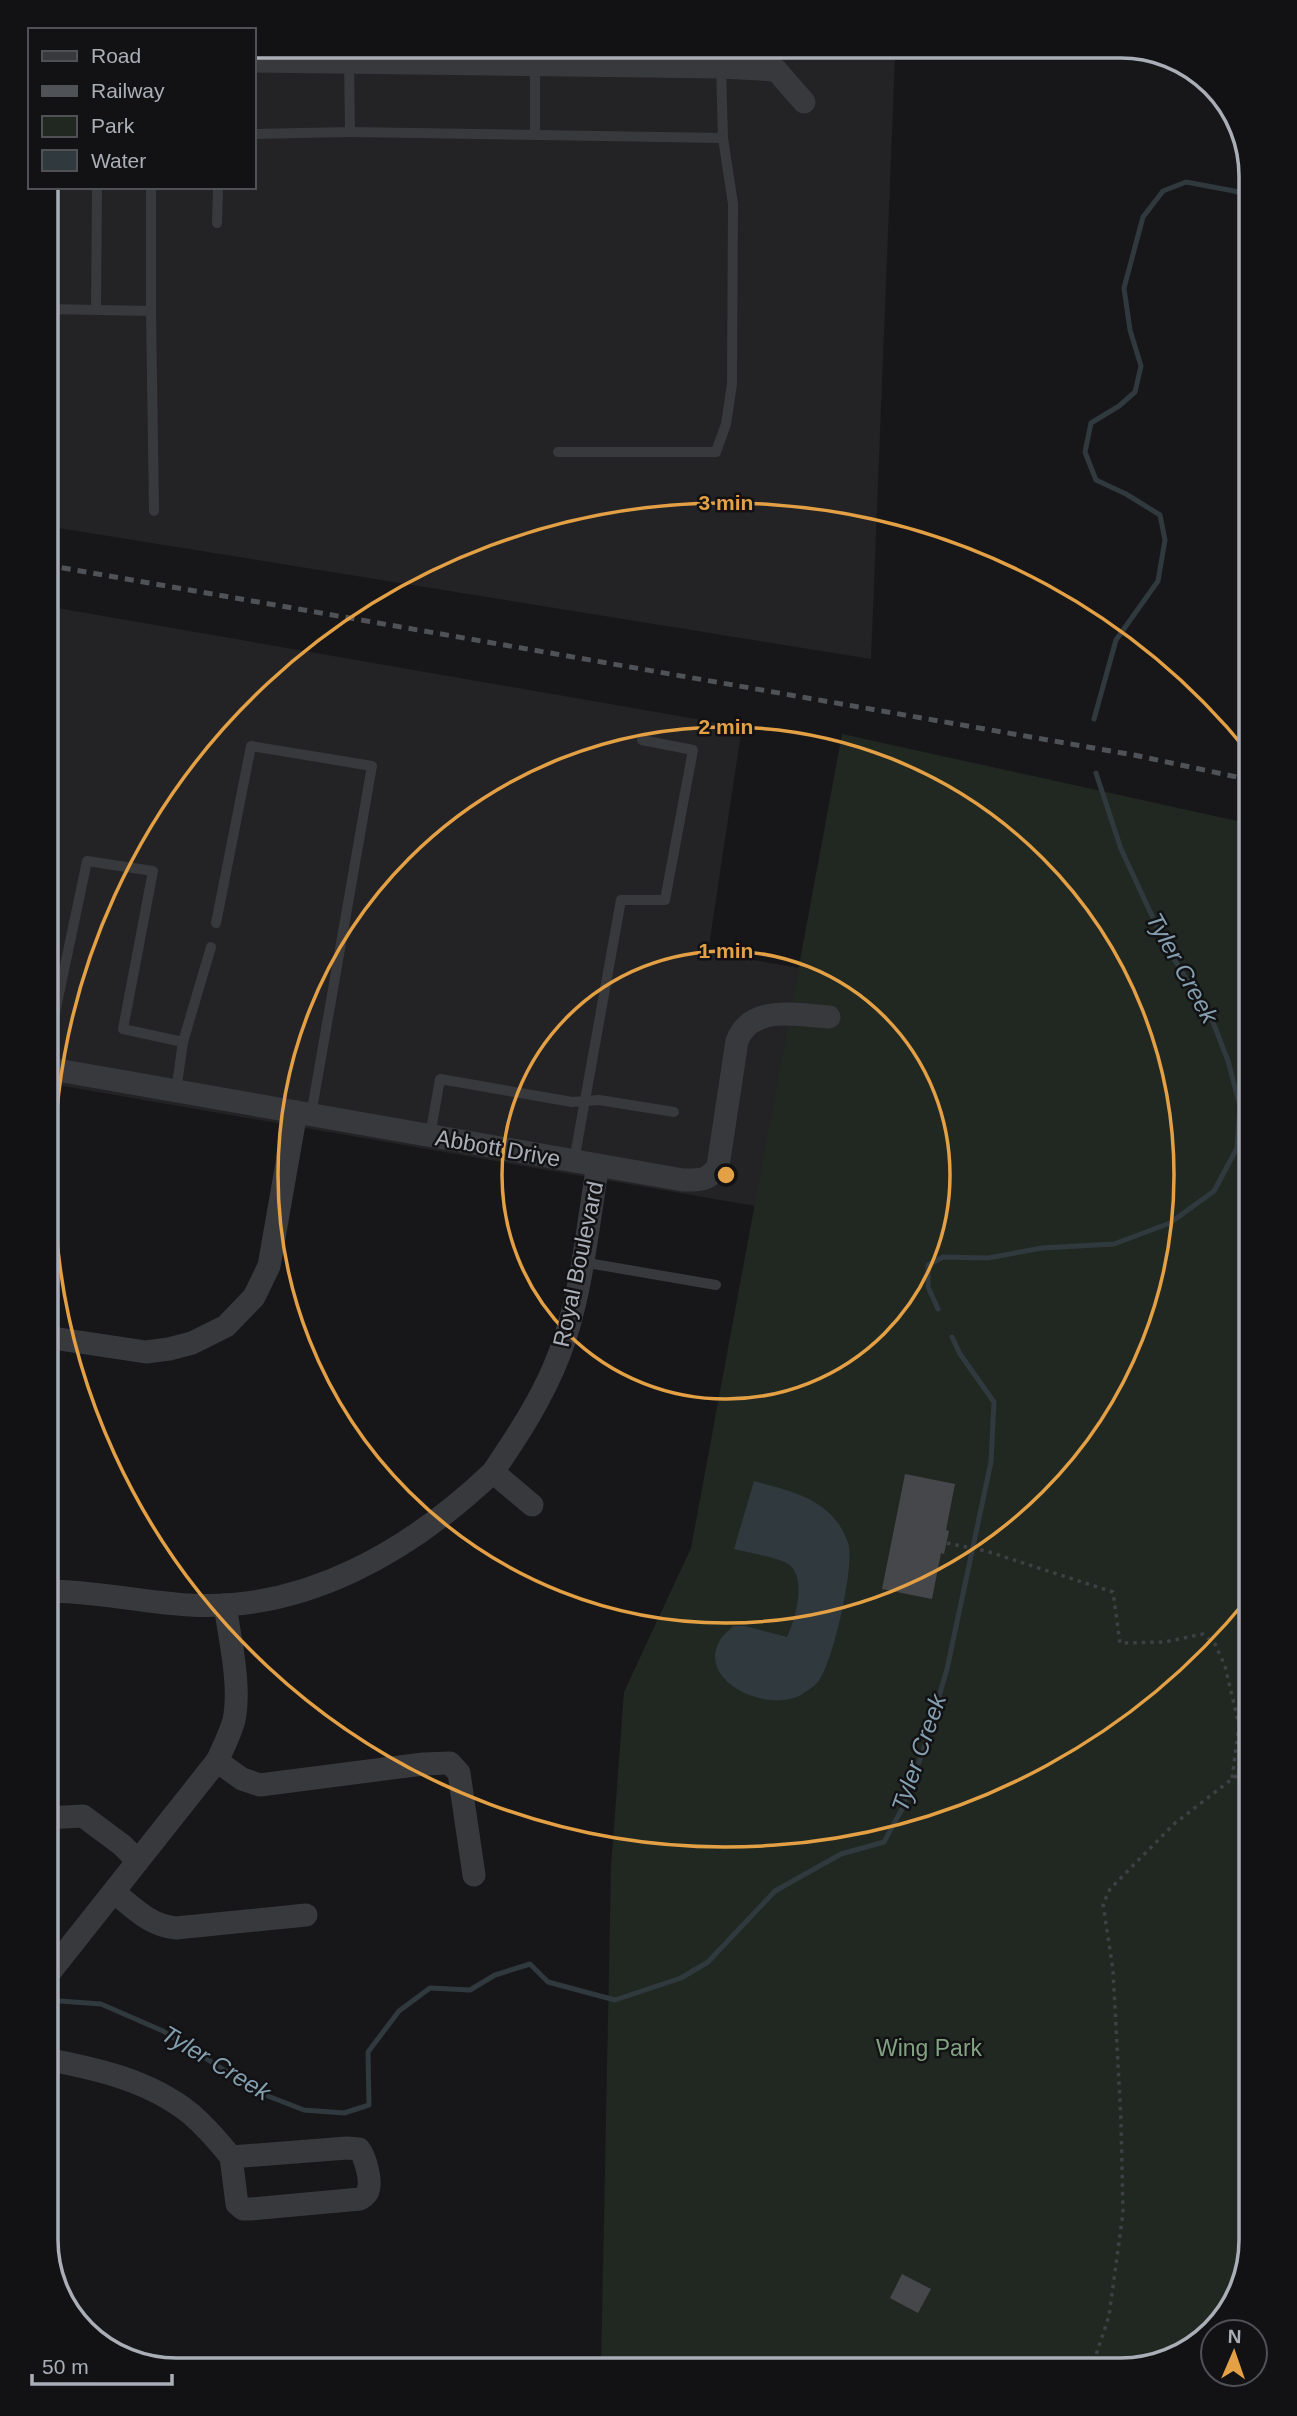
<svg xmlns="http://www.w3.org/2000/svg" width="1297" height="2416" font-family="Helvetica,sans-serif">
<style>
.built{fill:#232326}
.green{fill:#212822}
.water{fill:#30393e}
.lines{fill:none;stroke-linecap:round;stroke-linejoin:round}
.stream{stroke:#30393e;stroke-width:5}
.building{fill:#46474b}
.path{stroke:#3e4044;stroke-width:3.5;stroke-dasharray:3.5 5;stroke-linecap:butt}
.service{stroke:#38393d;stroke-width:10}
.minor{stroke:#38393d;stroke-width:23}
.rail{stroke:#4f5256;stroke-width:5;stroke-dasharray:9 7;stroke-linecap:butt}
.ring{fill:none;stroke:#e4a044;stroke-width:3.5}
.labels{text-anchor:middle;stroke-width:5;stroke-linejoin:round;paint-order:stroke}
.street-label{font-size:23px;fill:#aaafb7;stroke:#121214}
.park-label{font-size:23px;fill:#83a183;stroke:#121214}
.water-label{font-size:24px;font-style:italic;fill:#849fb0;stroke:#121214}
.rim{fill:none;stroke:#aaafb7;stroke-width:3.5}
.centre{fill:#e4a044;stroke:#121214;stroke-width:3.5}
.ring-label{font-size:21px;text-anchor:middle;font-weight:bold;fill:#e4a044;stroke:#121214;stroke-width:5;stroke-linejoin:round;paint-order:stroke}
</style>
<rect width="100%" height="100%" fill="#171719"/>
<g class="built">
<path d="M254,46H398L895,57L871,659L46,526V187H254Z"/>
<path d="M46,606L742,727L708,952L799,968L755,1206L46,1083Z"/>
</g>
<path class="green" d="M842,734L1251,824V2240L1229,2313L1171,2360L1121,2370H601L611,1868L624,1692L691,1548Z"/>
<path class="water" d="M754,1481C785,1490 817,1495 838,1523C842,1529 848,1540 849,1547C853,1572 833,1663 818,1682C814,1687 806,1691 801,1695C767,1714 692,1680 722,1637C725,1633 730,1630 733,1626H745L787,1637C795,1620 808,1577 788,1564C780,1558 746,1552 734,1549Z"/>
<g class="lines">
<g class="stream">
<path d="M1094,719L1116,640L1158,581L1165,540L1160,515L1126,494L1096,480L1085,452L1091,423L1119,406L1135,392L1141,366L1130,330L1124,288L1143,217L1163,191L1186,182L1234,191L1251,196"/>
<path d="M938,1309L928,1287V1265L943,1257L988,1258L1042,1248L1114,1244L1170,1223L1214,1191L1237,1148L1240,1106L1228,1061L1213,1022L1166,946L1121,849L1096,773"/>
<path d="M46,2000L101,2004L163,2031L260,2093L304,2110L344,2113L369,2105L368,2052L399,2011L430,1988L470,1990L495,1975L530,1964L548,1982L615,2000L681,1978L708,1962L775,1891L841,1854L884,1842L902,1809L923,1751L947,1669L991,1462L994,1402L960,1354L952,1337"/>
</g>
</g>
<g class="building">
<path d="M905,1474L955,1484L946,1530L949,1531L944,1554L941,1553L932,1599L882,1589Z"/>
<path d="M902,2274L931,2289L918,2313L890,2298Z"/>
</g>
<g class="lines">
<g class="path">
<path d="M947,1543L986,1551L1113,1592L1120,1643L1165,1642L1203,1634L1215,1644L1225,1666L1239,1725L1232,1779"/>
<path d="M1091,2370L1109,2316L1123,2213L1121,2121L1113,1970L1103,1904L1110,1889L1174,1824L1232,1779L1251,1766"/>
</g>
<g class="service">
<path d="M350,132L723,138L721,67"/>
<path d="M254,134L350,132L349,61"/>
<path d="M535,135V64"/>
<path d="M217,223L218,187"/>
<path d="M46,309L151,311V187"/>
<path d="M96,310L97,187"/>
<path d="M151,311L154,511"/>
<path d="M558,452H716L726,424L732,384L733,204L723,138"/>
<path d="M216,923L251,746L372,766L311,1115"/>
<path d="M46,1017L55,1013L87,861L153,871L123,1029L183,1042"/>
<path d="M176,1091L183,1042L211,947"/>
<path d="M430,1136L440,1079L572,1102L599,1100L674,1112"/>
<path d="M574,1161L621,900H665L693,750L642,740"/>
<path d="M582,1262L716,1285"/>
</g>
<g class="minor">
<path d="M254,61L721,67L776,70L804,102"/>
<path d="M46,1068L683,1180C699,1180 709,1181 718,1166L737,1041C751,1004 797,1015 829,1017"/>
<path d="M46,1337L146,1352L169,1349L192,1343L226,1326L254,1297L269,1266L296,1112"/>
<path d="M493,1472C518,1435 543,1397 559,1355C582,1296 587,1228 598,1165"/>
<path d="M46,1591C94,1591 141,1602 189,1605C306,1612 411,1550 493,1472L532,1505"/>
<path d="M217,1761L242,1779L260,1785L423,1764L450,1763L459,1773L474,1875"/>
<path d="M46,1818L83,1816L122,1845L138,1861"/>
<path d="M114,1892C134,1908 150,1926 176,1928L306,1915"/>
<path d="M46,1977L217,1761C223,1748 230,1735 234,1720C241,1686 230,1640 225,1605"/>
<path d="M46,2059C97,2069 149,2080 191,2114C206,2127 219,2142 231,2157"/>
<path d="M347,2148L359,2149C365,2157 372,2180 368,2191C367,2195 363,2197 360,2199L251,2209H243L237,2204L231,2157Z"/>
</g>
<path class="rail" d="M46,565L1134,755L1251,780"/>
</g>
<g class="ring">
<circle cx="726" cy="1175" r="224"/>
<circle cx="726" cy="1175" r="448"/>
<path d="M1248 1598A672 672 0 1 1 1248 752"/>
</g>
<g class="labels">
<g class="street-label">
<text transform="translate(498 1148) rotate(10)" y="8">Abbott Drive</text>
<text transform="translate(578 1264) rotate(-78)" y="8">Royal Boulevard</text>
</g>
<g class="park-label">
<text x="929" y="2056">Wing Park</text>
</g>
<g class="water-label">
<text transform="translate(1182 968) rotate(61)" y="8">Tyler Creek</text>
<text transform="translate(919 1753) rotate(-71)" y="8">Tyler Creek</text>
<text transform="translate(216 2063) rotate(31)" y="8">Tyler Creek</text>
</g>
</g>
<path d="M0 0H1297V2416H0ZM176 58H1121A118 118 0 0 1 1239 176V2240A118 118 0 0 1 1121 2358H176A118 118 0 0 1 58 2240V176A118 118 0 0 1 176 58Z" fill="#121214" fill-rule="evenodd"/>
<path class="rim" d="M176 58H1121A118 118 0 0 1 1239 176V2240A118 118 0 0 1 1121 2358H176A118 118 0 0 1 58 2240V176A118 118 0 0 1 176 58Z"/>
<circle cx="726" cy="1175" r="10" class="centre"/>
<g class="ring-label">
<text x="726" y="510">3 min</text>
<text x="726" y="734">2 min</text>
<text x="726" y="958">1 min</text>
</g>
<rect x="28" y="28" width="228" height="161" fill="#121214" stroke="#4f5155" stroke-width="2"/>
<rect x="42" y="51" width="35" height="10" fill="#38393d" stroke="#4f5155" stroke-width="2"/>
<text x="91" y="63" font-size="21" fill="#aaafb7">Road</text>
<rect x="42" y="86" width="35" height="10" fill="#4f5256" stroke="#4f5155" stroke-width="2"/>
<text x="91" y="98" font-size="21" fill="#aaafb7">Railway</text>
<rect x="42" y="116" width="35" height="21" fill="#212822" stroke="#4f5155" stroke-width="2"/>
<text x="91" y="133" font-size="21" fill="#aaafb7">Park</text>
<rect x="42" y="150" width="35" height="21" fill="#30393e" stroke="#4f5155" stroke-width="2"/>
<text x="91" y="168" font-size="21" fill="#aaafb7">Water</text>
<g transform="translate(1234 2353) rotate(2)"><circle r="33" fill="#121214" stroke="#4f5155" stroke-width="2"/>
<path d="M0-5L12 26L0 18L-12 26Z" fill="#e4a044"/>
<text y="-10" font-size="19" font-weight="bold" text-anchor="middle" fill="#aaafb7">N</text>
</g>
<path d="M32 2374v10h140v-10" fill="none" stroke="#aaafb7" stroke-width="3.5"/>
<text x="42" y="2374" font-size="21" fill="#aaafb7" stroke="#121214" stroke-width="5" paint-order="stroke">50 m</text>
</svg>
